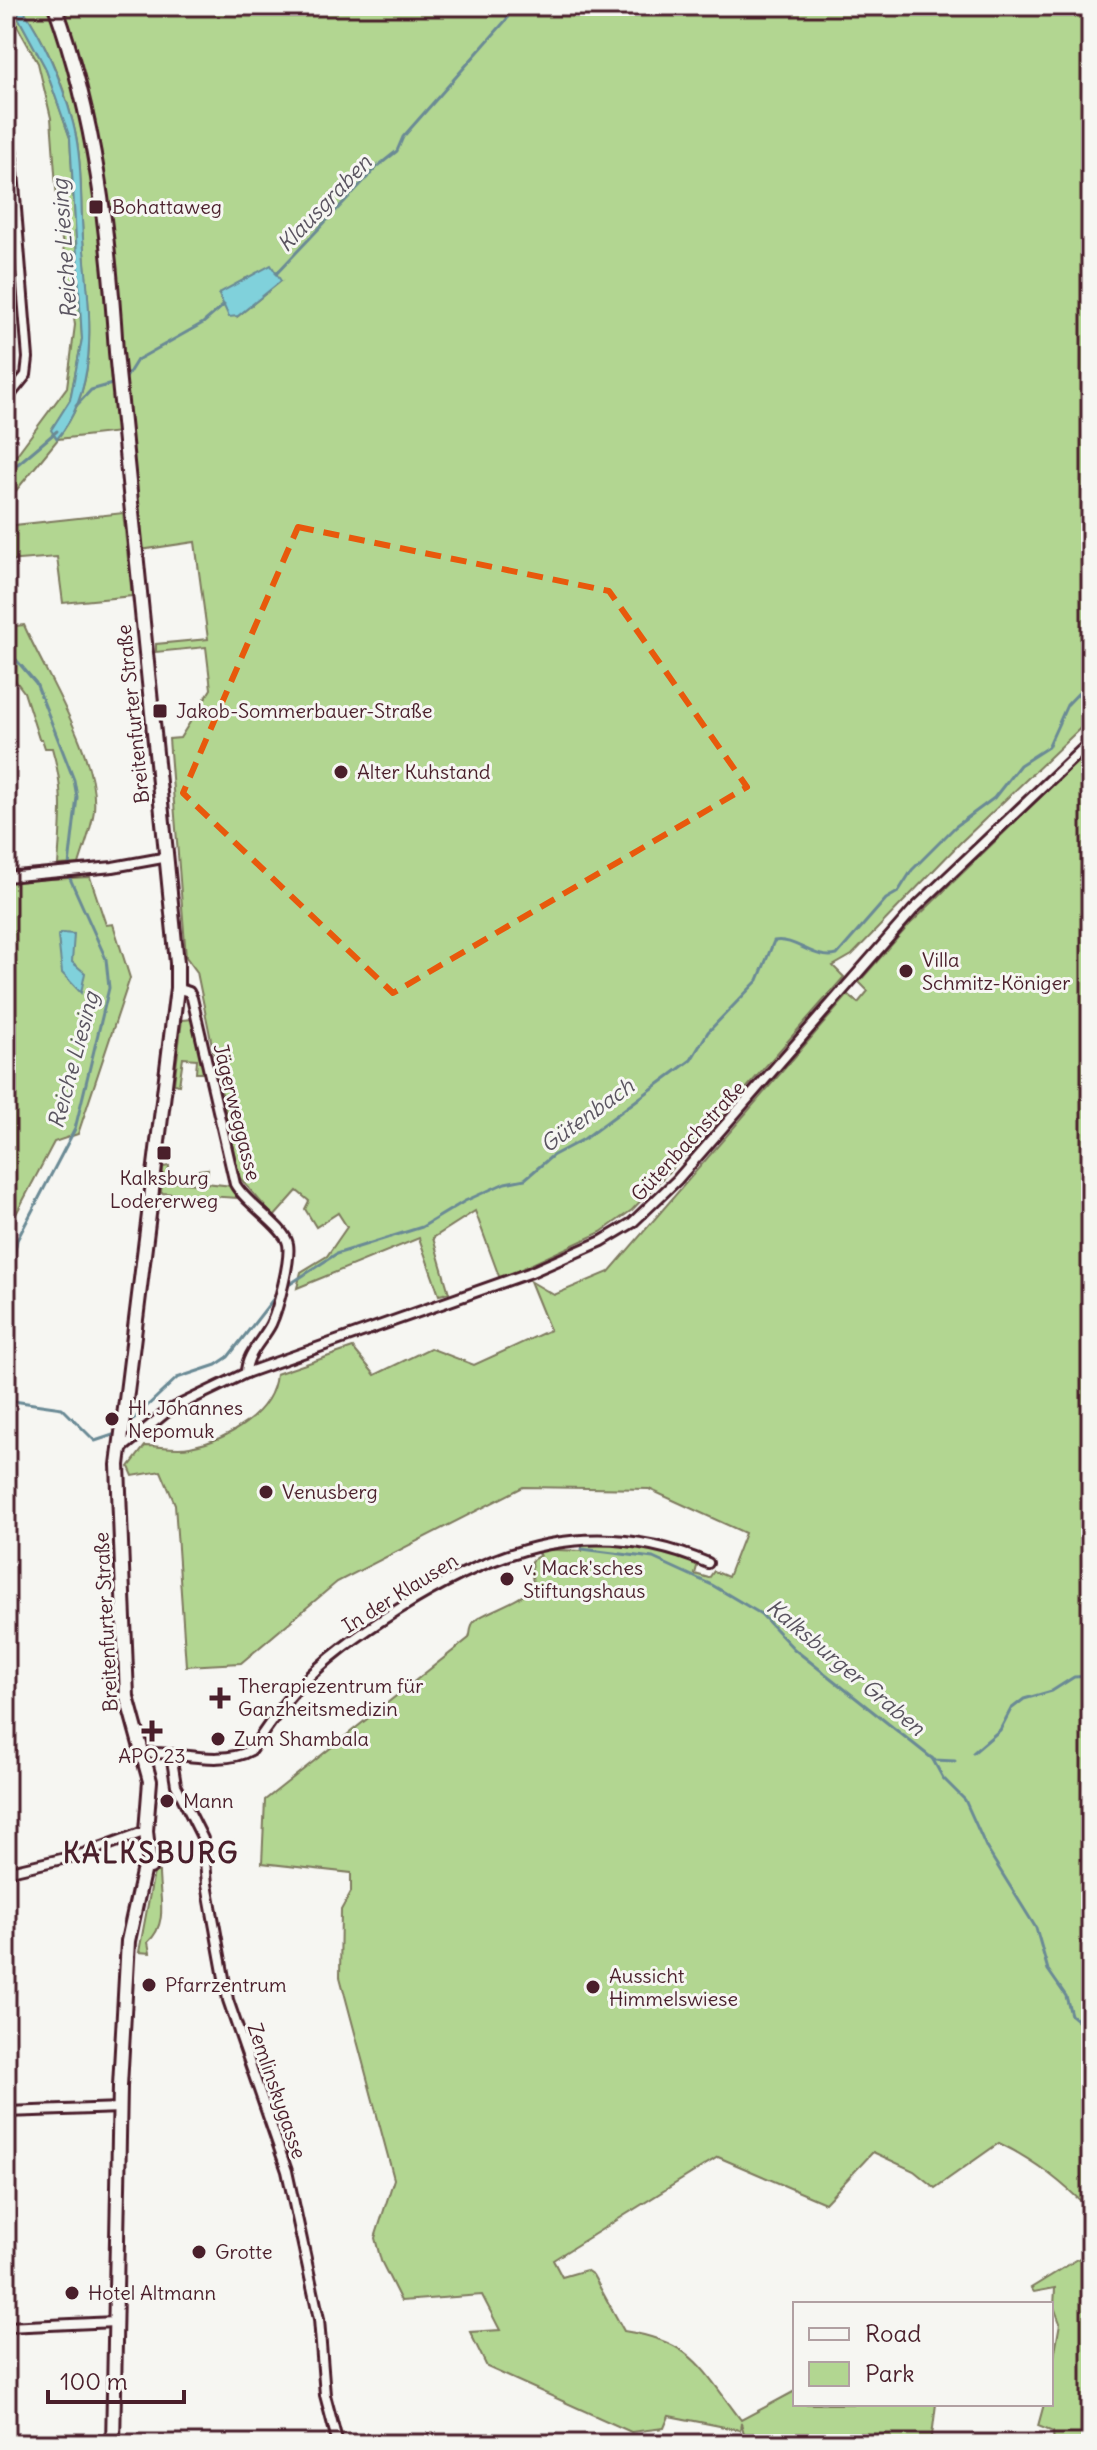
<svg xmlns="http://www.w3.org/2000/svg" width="1097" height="2450" font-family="Delius,sans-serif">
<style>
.green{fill:#b2d691;stroke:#7e7a5e;stroke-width:2;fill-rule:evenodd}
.water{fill:#80d1db;stroke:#6a8a95;stroke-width:2}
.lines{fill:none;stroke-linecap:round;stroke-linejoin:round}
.stream{stroke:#6a8a95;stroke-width:3}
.minor-casing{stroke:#4a1f2b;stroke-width:14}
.primary-casing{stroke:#4a1f2b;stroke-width:18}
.minor{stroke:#f6f6f2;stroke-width:8}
.primary{stroke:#f6f6f2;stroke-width:12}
.marked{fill:none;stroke:#e8590c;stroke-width:6;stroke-dasharray:16 10;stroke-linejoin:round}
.poi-dot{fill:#4a1f2b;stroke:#f6f6f2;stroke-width:3}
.labels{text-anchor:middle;stroke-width:6;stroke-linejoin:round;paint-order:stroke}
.poi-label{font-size:20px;fill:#4a1f2b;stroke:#f6f6f2;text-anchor:start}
.street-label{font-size:20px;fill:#4a1f2b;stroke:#f6f6f2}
.water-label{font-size:22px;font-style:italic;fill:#5a5460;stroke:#f6f6f2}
.district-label{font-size:28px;font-weight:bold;letter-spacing:2px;fill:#4a1f2b;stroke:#f6f6f2}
</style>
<rect width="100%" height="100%" fill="#f6f6f2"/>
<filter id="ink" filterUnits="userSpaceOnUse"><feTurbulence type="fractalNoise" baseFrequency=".0125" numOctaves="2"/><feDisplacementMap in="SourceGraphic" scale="16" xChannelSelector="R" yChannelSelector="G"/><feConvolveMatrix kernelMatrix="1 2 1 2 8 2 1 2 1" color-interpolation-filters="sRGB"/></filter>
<g filter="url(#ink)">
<g class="green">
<path d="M6,6H12L45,67L70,138L82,339L70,400L52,429L57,438C104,384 87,303 83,238C80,199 83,161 73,123C63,82 45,41 21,6H1091V718L961,842L852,955L833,966L844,977L723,1115L632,1210L601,1232L500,1279L475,1211L433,1238L449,1293L439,1295L419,1238L297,1288L301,1272L327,1256L347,1227L338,1213L316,1227L305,1209L309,1201L297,1191L274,1217L239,1177L197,972L186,957L169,739L180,738L211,689L206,647L156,652V644L208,639L195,542L140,550L128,431L58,439L6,503V469L67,387L75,325L58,214L51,118L38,63ZM250,277L281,281L238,316L244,279Z"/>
<path d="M123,513L132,596L63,603L57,557L6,561V526Z"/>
<path d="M24,625C45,674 99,756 94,810C92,828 84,847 79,864L58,865C61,820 65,792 52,748H45L42,739H39L24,692L6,668V627Z"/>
<path d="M1091,748V2211C1063,2183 1036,2161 999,2143L935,2188L914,2171L873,2152L825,2203L718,2157L553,2260L562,2277L586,2270L593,2275L624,2331C694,2342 701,2368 741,2420L795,2391V2404H936L931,2444H747L741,2423L740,2430L669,2416L664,2428L631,2432L487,2367L470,2332L500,2330L482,2295L401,2301L381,2261L375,2238L394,2179L340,1977L341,1910L351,1892V1873L262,1863L265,1800L469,1638C471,1634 470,1629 472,1625C476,1613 517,1605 533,1587L531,1561L540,1555L531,1549L582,1551V1544C627,1543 656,1549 698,1563L695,1574L709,1578L714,1571L728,1577L745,1533L649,1489L523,1487L337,1582L241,1663L186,1666L175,1504L161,1471L133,1476L129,1467L145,1446C159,1446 177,1450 190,1447C227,1440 273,1414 276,1374L353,1348L375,1375L430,1348L474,1365L550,1330L530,1281L554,1295L609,1272L848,995L858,1003L868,991L859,982L908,926Z"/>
<path d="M90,877L106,925L113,924L130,978L78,1134L54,1142L6,1233V881Z"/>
<path d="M193,1019L206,1073H196L197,1059L183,1058L179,1085L174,1084L182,1020Z"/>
<path d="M169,1166L168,1181L196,1184L199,1170L208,1169L206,1183L232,1186L237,1198L161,1193L163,1167Z"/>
<path d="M154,1872H159C159,1896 169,1923 148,1942L150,1953L139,1952Z"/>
<path d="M1091,2251V2444H1054L1053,2432L1038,2426L1044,2404H1051V2374L1060,2323L1054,2307L1055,2288L1034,2292L1031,2288Z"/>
</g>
<g class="water">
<path d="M12,6H21C45,41 62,82 73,123C83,161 80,199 83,238C88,304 103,383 57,439L51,430L70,400L82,339L70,138L45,67Z"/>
<path d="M271,265L281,281L238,316L229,317L219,295L221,292Z"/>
<path d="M62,933L74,934L72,962L85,973L81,993L62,973L58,936Z"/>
</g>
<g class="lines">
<g class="stream">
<path d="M276,274L378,166L397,151L403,137L507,19L509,6"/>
<path d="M124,381L137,360L203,323L224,305"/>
<path d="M76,406L91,390L112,384"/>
<path d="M6,474L57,431"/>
<path d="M6,648L36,683L74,780L77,797L68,874L106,959L109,988L75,1129L17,1240L6,1302"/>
<path d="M284,1288L336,1254L422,1227L465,1201L505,1183L525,1179L552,1156L584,1139L691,1060L708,1032L758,980L774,941C796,937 814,961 837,955L886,899L898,892L912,870L955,827L994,798L1020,765L1048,747L1067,705L1091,680"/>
<path d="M6,1400L62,1408L95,1441L116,1434"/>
<path d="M128,1424L177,1378L216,1365L228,1357L278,1293"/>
<path d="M582,1549L653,1558L712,1585L761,1614L794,1649L934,1760L955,1761"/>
<path d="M973,1753L1000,1730L1011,1709L1024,1699L1052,1691L1074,1677L1091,1676"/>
<path d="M932,1758L943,1778L965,1800L987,1849L1036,1928L1048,1970L1066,1996L1071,2015L1091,2032"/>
</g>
<defs>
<g id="minor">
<path d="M6,85L28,358L26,375L6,400"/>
<path d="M6,877L113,867L168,857"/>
<path d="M177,988L189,992L192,998L235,1184C245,1203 285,1227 288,1244C291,1260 278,1309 271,1324C263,1340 246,1354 246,1373"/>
<path d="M120,1450L169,1410L246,1373L529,1273L602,1241L632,1223L677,1180L913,910L1091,741"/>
<path d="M142,1753C176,1751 222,1767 251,1750C265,1731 278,1710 294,1692C324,1659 361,1633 399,1609C498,1547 594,1514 708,1563"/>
<path d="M171,1754L176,1785L203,1839L207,1884L228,2000L287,2171L319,2319L325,2395L338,2444"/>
<path d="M6,1872L83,1854L146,1831"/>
<path d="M6,2112L121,2108"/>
<path d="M6,2327L115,2322"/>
</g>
<g id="primary">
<path d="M55,6C95,117 109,235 116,352L177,963V988L118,1465L127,1697L150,1781L146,1831L150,1867"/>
<path d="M113,2444L120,2086L128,1941L143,1872"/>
</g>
</defs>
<use href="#minor" class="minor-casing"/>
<use href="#primary" class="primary-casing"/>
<use href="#minor" class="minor"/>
<use href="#primary" class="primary"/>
</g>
</g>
<path class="marked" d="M298,527L609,591L747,787L393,993L183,793Z"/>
<g class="poi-dot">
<rect x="88" y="199" width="16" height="16" rx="4"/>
<rect x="152" y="703" width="16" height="16" rx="4"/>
<circle cx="341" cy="772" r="8"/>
<circle cx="906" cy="971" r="8"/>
<rect x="156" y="1145" width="16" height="16" rx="4"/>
<circle cx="112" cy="1419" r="8"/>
<circle cx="266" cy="1492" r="8"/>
<circle cx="507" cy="1579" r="8"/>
<path d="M216 1686h8v8h8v8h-8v8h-8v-8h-8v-8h8z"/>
<path d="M148 1719h8v8h8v8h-8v8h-8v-8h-8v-8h8z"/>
<circle cx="218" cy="1739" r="8"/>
<circle cx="167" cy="1801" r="8"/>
<circle cx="149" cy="1985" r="8"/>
<circle cx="593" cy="1987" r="8"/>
<circle cx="199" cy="2252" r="8"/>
<circle cx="72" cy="2293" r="8"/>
</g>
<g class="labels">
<g class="poi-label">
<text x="112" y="214">Bohattaweg</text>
<text x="176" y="718">Jakob-Sommerbauer-Straße</text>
<text x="357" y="779">Alter Kuhstand</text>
<text x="922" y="967">Villa<tspan x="922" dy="23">Schmitz-Königer</tspan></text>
<text x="164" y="1185" text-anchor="middle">Kalksburg<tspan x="164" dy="23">Lodererweg</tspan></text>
<text x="128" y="1415">Hl. Johannes<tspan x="128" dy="23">Nepomuk</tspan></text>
<text x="282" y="1499">Venusberg</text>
<text x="523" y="1575">v. Mack'sches<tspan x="523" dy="23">Stiftungshaus</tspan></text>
<text x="238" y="1693">Therapiezentrum für<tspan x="238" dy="23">Ganzheitsmedizin</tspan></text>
<text x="234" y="1746">Zum Shambala</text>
<text x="152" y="1763" text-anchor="middle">APO 23</text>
<text x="183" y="1808">Mann</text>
<text x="609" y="1983">Aussicht<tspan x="609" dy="23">Himmelswiese</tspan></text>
<text x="165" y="1992">Pfarrzentrum</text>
<text x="215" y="2259">Grotte</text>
<text x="88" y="2300">Hotel Altmann</text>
</g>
<g class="street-label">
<text transform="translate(133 714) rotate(-96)" y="7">Breitenfurter Straße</text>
<text transform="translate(237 1112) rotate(76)" y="7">Jägerweggasse</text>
<text transform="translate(688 1141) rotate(-47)" y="7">Gütenbachstraße</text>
<text transform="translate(400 1593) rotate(-32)" y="7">In der Klausen</text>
<text transform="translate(106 1622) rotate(-93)" y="7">Breitenfurter Straße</text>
<text transform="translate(277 2091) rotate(71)" y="7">Zemlinskygasse</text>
</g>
<g class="water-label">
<text transform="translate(324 203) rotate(-46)" y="8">Klausgraben</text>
<text transform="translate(64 249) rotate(-94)" y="8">Reiche Liesing</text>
<text transform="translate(73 1060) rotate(-75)" y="8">Reiche Liesing</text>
<text transform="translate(587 1115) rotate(-36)" y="8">Gütenbach</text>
<text transform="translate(846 1667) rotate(40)" y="8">Kalksburger Graben</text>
</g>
<g class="district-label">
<text x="151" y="1863">KALKSBURG</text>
</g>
</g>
<rect width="1097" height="2450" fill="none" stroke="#f6f6f2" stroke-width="32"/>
<rect x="16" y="16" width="1065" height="2418" fill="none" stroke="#4a1f2b" stroke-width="3" filter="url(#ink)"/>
<rect x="793" y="2302" width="260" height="104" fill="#f6f6f2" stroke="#b1a0a2" stroke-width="2"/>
<rect x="809" y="2328" width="40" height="12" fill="#f6f6f2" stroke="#b1a0a2" stroke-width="2"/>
<text x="865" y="2342" font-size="24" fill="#4a1f2b">Road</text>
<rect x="809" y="2362" width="40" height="24" fill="#b2d691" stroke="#b1a0a2" stroke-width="2"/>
<text x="865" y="2382" font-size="24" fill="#4a1f2b">Park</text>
<path d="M48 2390v12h136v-12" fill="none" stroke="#4a1f2b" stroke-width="4"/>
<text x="60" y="2390" font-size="24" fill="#4a1f2b" stroke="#f6f6f2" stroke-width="6" paint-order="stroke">100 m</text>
</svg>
